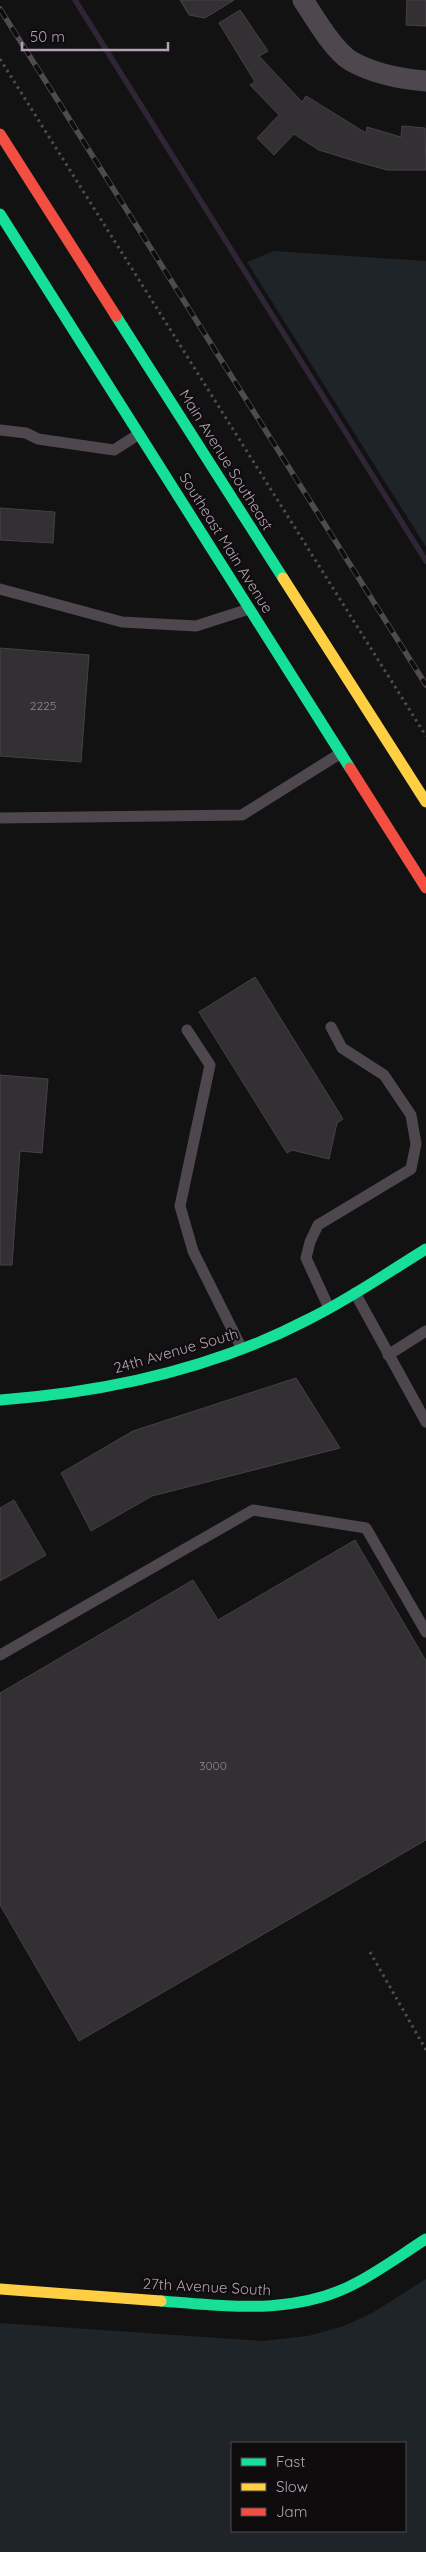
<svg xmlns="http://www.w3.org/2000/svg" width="426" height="2552" font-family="Quicksand,sans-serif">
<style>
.green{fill:#1f2428;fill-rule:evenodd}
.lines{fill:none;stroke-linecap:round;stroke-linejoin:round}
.stream{stroke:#2f2534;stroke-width:5.5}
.building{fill:#323032;stroke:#464046}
.path{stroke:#504b50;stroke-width:3;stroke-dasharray:2.5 4;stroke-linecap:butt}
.lane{stroke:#4e484e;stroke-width:11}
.street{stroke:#4e484e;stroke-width:21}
.fast{stroke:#16e098;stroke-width:11}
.slow{stroke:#ffcf43;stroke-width:11}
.jam{stroke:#f24e42;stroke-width:11}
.rail-casing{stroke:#4f4a4f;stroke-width:5.5}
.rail{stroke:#0e0c0d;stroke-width:4;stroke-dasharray:11;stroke-linecap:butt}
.labels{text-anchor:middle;stroke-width:4;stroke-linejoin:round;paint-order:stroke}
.number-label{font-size:12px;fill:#948594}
.street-label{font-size:15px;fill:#b4a1b5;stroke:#0e0c0d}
</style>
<rect width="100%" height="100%" fill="#121212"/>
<g class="green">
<path d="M274,251L426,261V547L247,262Z"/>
<path d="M426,2279V2552H0V2323L263,2341L308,2336L344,2326L372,2313ZM405,2443V2531H232V2443Z"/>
</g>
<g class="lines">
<path class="stream" d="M75,0L426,561"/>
</g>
<g class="building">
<path d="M180,0H234L205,18L189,15Z"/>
<path d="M407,0H426V26L406,25Z"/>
<path d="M240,10L268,51L259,56L302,102L306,96L366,133L367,127L401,137L402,126L425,128L426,170H387L358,162L319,150L294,134L274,155L257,138L279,115L250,85L255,82L219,23Z"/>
<path d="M0,508L55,512L53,543L0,540Z"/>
<path d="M0,648L89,655L81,762L0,756Z"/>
<path d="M255,977L343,1119L337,1123L329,1159L292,1150L287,1153L199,1012Z"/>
<path d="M0,1075L48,1079L42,1153L20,1151L12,1265H0Z"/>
<path d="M296,1378L340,1448L152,1496L91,1531L61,1473L133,1431Z"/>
<path d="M14,1500L46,1555L0,1581V1508Z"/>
<path d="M355,1540L426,1661V1840L79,2041L0,1905V1693L193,1580L218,1620Z"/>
</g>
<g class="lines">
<g class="path">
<path d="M0,59L426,736"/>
<path d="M370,1952L426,2050"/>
</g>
<g class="lane">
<path d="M0,430L26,433L38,439L114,450L139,434"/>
<path d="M0,589L122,622L196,626L249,609"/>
<path d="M0,818L242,815L341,753"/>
<path d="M187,1030L210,1065L180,1206L193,1251L242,1349"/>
<path d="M355,1293L426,1422"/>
<path d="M329,1308L306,1258L310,1242L318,1225L411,1169L416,1144L411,1115L384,1075L342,1048L331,1027"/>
<path d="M388,1355L426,1331"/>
<path d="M0,1655L253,1510L366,1528L426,1632"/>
</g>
<path class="street" d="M303,0C314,17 334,51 351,61C374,74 400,79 426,81"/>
<g class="fast">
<path d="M0,214L350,768"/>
<path d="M116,316L283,578"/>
<path d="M0,1400C107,1392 213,1369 309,1319C350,1299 387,1273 426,1249"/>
<path d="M161,2301C227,2306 297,2316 358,2282C382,2269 404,2253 426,2239"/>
</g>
<g class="slow">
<path d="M283,578L426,802"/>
<path d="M0,2289L161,2301"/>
</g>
<g class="jam">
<path d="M0,134L116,316"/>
<path d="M350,768L426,888"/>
</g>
<defs>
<path id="rail" d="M0,9L426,685"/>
</defs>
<use href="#rail" class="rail-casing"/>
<use href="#rail" class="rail"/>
</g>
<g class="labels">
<g class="number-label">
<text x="43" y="710">2225</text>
<text x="213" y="1770">3000</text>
</g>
<g class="street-label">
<text transform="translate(226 460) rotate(58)" y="5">Main Avenue Southeast</text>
<text transform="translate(226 543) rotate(58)" y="5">Southeast Main Avenue</text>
<text transform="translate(176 1351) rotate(-16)" y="5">24th Avenue South</text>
<text transform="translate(207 2287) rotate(3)" y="5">27th Avenue South</text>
</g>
</g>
<rect x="231" y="2442" width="175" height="90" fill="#0e0c0d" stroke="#504850"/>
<rect x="241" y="2458" width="25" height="8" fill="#16e098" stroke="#504850"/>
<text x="276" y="2467" font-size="15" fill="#b4a1b5">Fast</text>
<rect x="241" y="2483" width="25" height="8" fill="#ffcf43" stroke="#504850"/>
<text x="276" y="2492" font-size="15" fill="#b4a1b5">Slow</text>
<rect x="241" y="2508" width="25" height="8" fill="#f24e42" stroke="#504850"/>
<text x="276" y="2517" font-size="15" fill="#b4a1b5">Jam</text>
<path d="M22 42v8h146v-8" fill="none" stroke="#b4a1b5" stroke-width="2.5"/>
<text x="30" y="42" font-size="15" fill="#b4a1b5" stroke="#0e0c0d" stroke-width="4" paint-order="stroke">50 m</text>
</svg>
